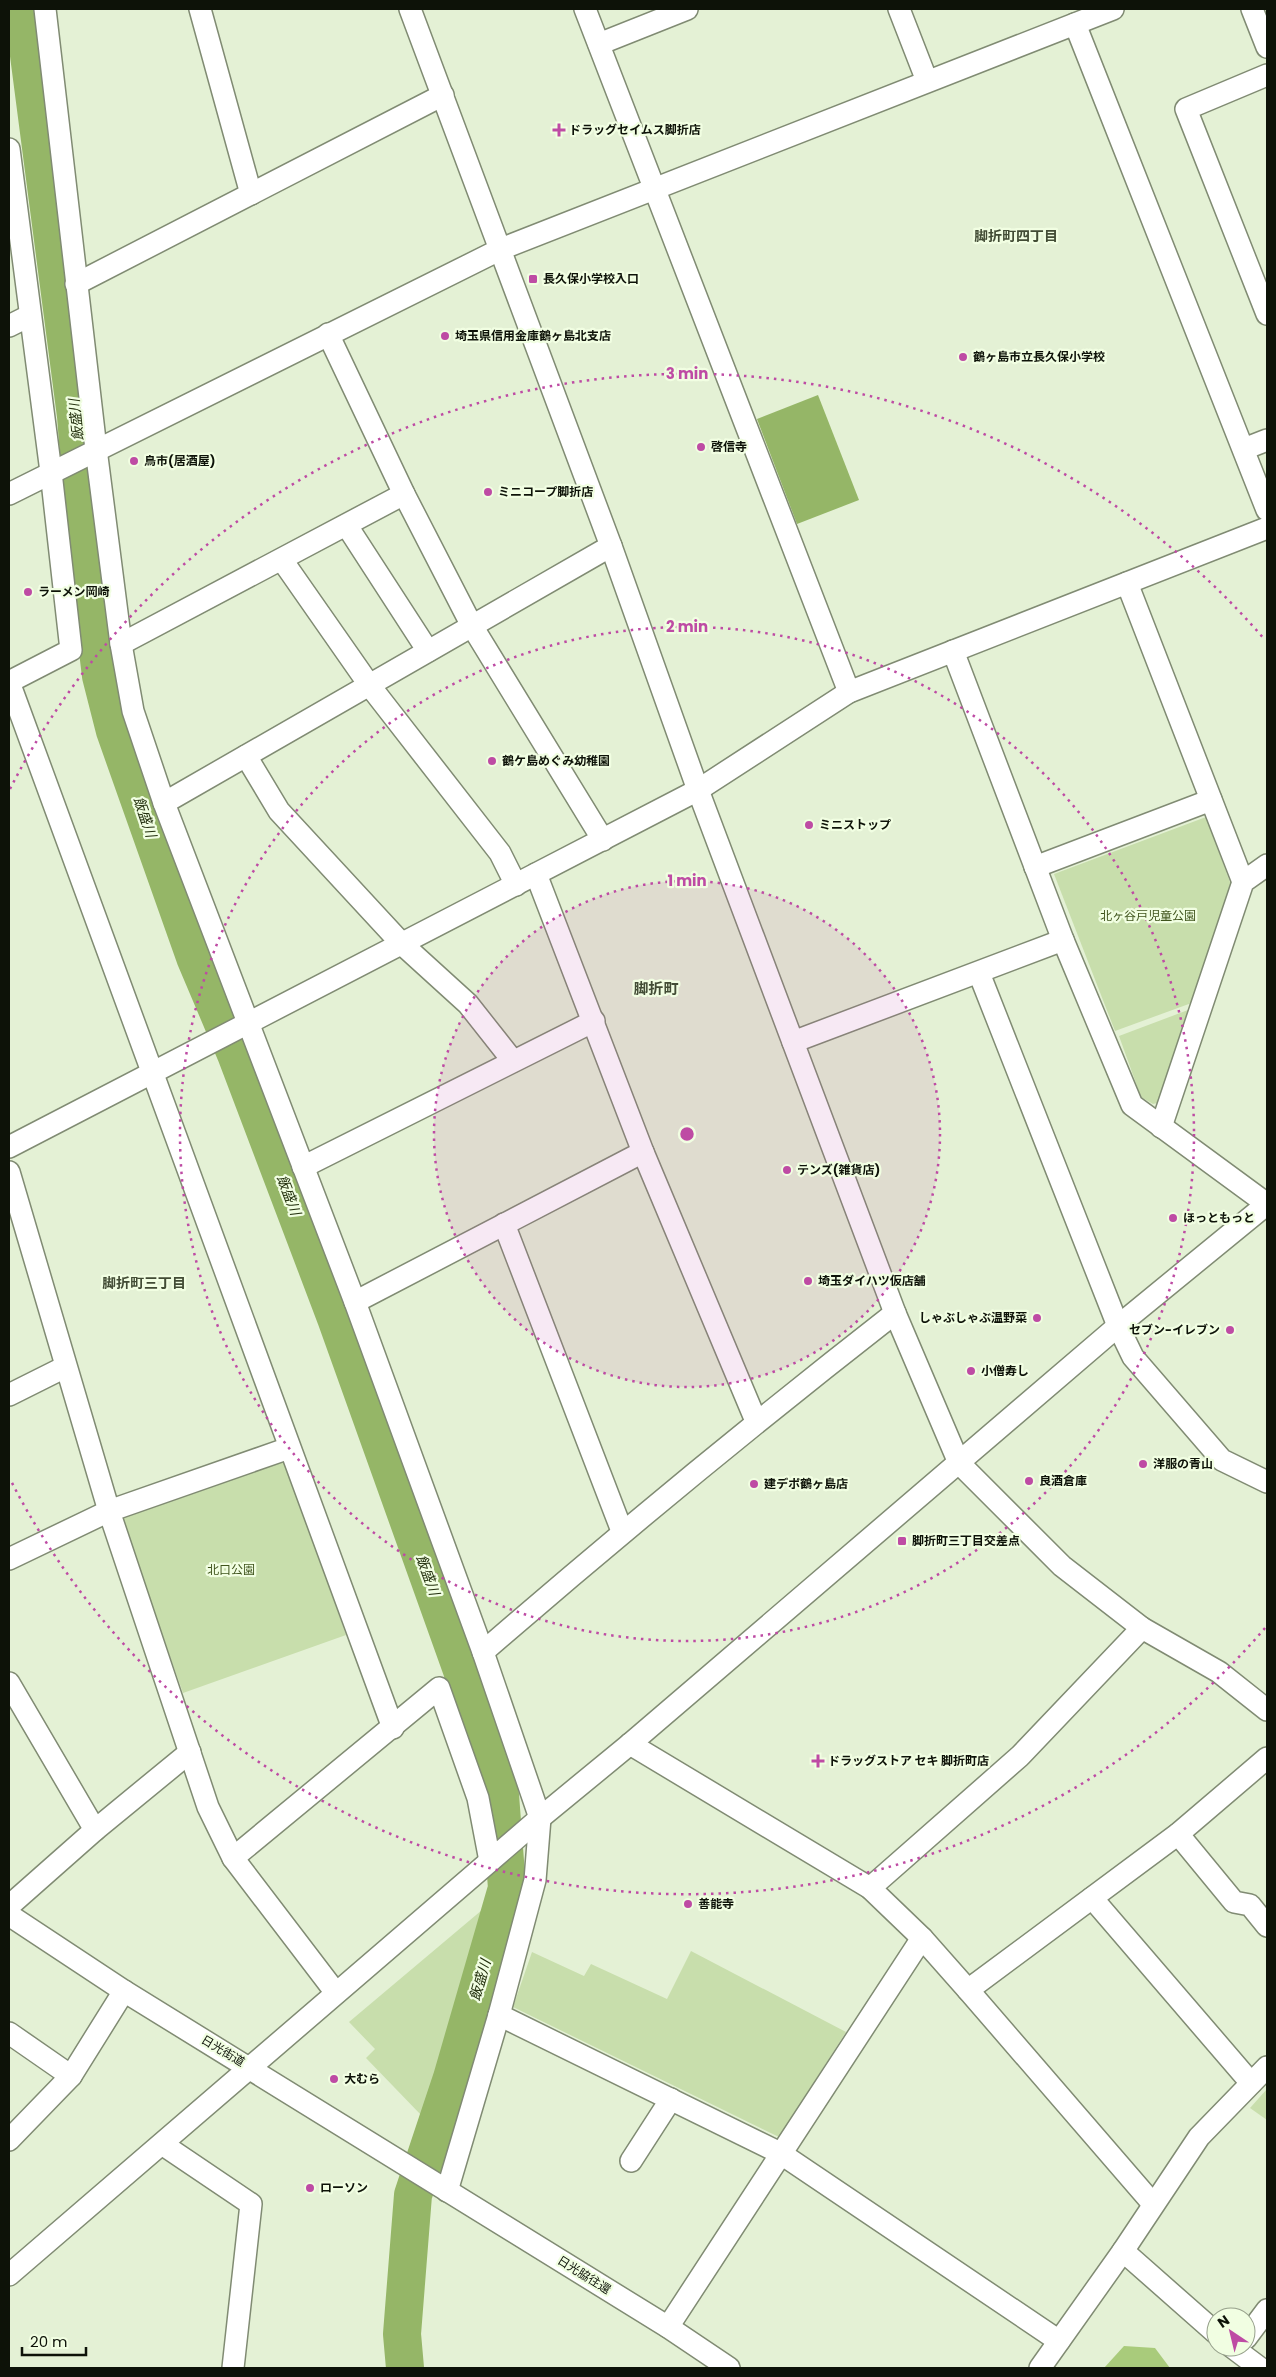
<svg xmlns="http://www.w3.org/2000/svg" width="1276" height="2377" font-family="Poppins,'Noto Sans JP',sans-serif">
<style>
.green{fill:#c8deac}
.forest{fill:#a9cb7b}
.water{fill:#95b667}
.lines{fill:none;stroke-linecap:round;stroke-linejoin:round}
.river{stroke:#95b667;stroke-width:38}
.minor-casing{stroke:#808b73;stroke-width:24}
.minor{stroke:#fff;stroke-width:21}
.ring{fill:none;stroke:#be4ba4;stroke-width:2.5;stroke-dasharray:2.5 5}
.poi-dot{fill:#be4ba4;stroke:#f1fee2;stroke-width:2}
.labels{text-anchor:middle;stroke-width:4.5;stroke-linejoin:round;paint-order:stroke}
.poi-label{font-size:12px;font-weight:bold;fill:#0d1208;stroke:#f1fee2;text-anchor:start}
.park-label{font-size:12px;fill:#3f541c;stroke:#f1fee2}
.street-label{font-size:12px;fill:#0d1208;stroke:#f1fee2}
.neighbourhood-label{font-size:14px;font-weight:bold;fill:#424c35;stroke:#f1fee2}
.water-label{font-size:14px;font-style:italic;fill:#24310f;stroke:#f1fee2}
.quarter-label{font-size:15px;font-weight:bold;fill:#424c35;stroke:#f1fee2}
.centre{fill:#be4ba4;stroke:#f1fee2;stroke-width:2.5}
.ring-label{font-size:15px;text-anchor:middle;font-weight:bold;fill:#be4ba4;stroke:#f1fee2;stroke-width:4.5;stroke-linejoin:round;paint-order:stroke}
</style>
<rect width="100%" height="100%" fill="#e4f1d5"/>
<g class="green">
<path d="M1206,817L1231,885L1197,1001L1115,1031L1054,874Z"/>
<path d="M1196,1007L1162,1102L1153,1104L1141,1097L1119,1036Z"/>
<path d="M284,1458L346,1635L183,1693L120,1515Z"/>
<path d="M482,1910L422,2116L366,2058L375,2049L349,2022Z"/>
<path d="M691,1951L846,2032L779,2137L513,2007L532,1952L584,1976L591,1964L667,1999Z"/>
<path d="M1267,2089V2120L1250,2108Z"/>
</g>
<path class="forest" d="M1124,2346L1155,2348L1170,2368H1104Z"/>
<path class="water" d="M818,395L859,500L797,524L757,419Z"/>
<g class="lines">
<path class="river" d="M23,9L76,416L87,559L101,676L115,731L195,957L236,1054L336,1318L482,1726L500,1795L507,1888L452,2078L413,2195L402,2334L405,2368"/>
<defs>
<g id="minor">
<path d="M45,9L96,449L121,644L133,711L164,803L355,1302L483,1652L540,1818L535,1880L499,2015L447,2191"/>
<path d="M200,9L251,194"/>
<path d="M410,9L611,546L698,790L895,1313L959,1463L1062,1566L1142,1628L1219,1672L1267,1710"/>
<path d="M585,9L849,692"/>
<path d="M899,9L927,81"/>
<path d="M1252,9L1267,47"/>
<path d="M1075,24L1267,510"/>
<path d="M599,44L687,9"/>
<path d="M1267,75L1186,109L1267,314"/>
<path d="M9,149L51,472L71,650L9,682"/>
<path d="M76,284L443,95"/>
<path d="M9,326L29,316"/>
<path d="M328,334L404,494L472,626L603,840"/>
<path d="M1244,449L1267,440"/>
<path d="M9,494L501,249L1113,9"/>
<path d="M347,526L428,651"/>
<path d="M282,560L370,686L500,853L516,885"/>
<path d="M1127,583L1243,882"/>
<path d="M121,644L404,494"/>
<path d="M953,651L1063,940L1132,1105L1267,1204"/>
<path d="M9,682L393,1728"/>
<path d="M246,756L279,811L402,944L468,1004L513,1061"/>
<path d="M164,803L611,546"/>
<path d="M1035,867L1211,800"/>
<path d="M536,874L643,1152L756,1421"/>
<path d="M979,973L1118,1326L1133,1357L1222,1460L1267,1482"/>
<path d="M793,1042L1063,940"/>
<path d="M1161,1127L1243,882L1267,865"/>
<path d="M9,1147L698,790L849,692L1267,528"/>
<path d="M303,1167L594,1021"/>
<path d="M9,1172L109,1511L208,1807L233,1858L336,1993"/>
<path d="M504,1224L622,1531"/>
<path d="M355,1302L643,1152"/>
<path d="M9,1395L65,1367"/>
<path d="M9,1559L109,1511L289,1448"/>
<path d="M483,1652C618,1535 754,1423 895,1313"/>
<path d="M9,1683L95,1830"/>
<path d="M630,1744L870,1888L922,1938L968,1990L1153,2204"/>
<path d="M1178,1834L1234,1902L1250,1905L1267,1926"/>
<path d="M233,1858L439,1688L478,1798L490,1861"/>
<path d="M870,1888L1020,1756L1142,1628"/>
<path d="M1092,1898L1251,2083"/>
<path d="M9,1906L95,1830L190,1752"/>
<path d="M9,1915L124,1991L668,2327L729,2368"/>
<path d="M968,1990L1178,1834L1267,1758"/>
<path d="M499,2015L780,2153L1059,2341"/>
<path d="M9,2033L71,2076"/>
<path d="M9,2140L71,2076L124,1991"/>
<path d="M162,2144L251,2204L233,2368"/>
<path d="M631,2161L671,2099"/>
<path d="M1123,2251L1216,2333"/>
<path d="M9,2275L540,1818L630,1744L1118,1326L1267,1204"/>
<path d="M668,2327L922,1938"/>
<path d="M1246,2338L1267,2310"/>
<path d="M1232,2347L1260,2368"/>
<path d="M1040,2368L1123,2251L1199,2137L1267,2067"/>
</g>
</defs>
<use href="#minor" class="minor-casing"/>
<use href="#minor" class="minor"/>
</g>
<circle cx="687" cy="1134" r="253" fill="#be4ba4" fill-opacity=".12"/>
<g class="ring">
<circle cx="687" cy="1134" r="253"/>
<circle cx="687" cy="1134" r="507"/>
<path d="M1265 1628A760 760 0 0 1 10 1479M10 789A760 760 0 0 1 1265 640"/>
</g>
<g class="poi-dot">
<path d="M556.5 122.5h5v5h5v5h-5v5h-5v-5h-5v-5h5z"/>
<rect x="528" y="274" width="10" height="10" rx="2.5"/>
<circle cx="445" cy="336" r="5"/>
<circle cx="963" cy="357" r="5"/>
<circle cx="701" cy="447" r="5"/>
<circle cx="134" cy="461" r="5"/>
<circle cx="488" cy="492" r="5"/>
<circle cx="28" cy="592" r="5"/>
<circle cx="492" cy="761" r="5"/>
<circle cx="809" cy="825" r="5"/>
<circle cx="787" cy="1170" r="5"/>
<circle cx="1173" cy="1218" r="5"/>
<circle cx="808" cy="1281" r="5"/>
<circle cx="1037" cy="1318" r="5"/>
<circle cx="1230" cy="1330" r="5"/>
<circle cx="971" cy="1371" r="5"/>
<circle cx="1143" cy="1464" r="5"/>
<circle cx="1029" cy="1481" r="5"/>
<circle cx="754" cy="1484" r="5"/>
<rect x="897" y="1536" width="10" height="10" rx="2.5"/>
<path d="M815.5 1753.5h5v5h5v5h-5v5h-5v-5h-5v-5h5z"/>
<circle cx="688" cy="1904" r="5"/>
<circle cx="334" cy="2079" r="5"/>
<circle cx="310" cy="2188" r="5"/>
</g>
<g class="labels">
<g class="poi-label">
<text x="569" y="134">ドラッグセイムス脚折店</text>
<text x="543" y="283">長久保小学校入口</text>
<text x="455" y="340">埼玉県信用金庫鶴ヶ島北支店</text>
<text x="973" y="361">鶴ヶ島市立長久保小学校</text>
<text x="711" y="451">啓信寺</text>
<text x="144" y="465">鳥市(居酒屋)</text>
<text x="498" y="496">ミニコープ脚折店</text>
<text x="38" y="596">ラーメン岡崎</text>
<text x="502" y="765">鶴ケ島めぐみ幼稚園</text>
<text x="819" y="829">ミニストップ</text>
<text x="797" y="1174">テンズ(雑貨店)</text>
<text x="1183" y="1222">ほっともっと</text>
<text x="818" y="1285">埼玉ダイハツ仮店舗</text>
<text x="1027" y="1322" text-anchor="end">しゃぶしゃぶ温野菜</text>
<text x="1220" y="1334" text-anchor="end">セブン-イレブン</text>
<text x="981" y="1375">小僧寿し</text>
<text x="1153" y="1468">洋服の青山</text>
<text x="1039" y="1485">良酒倉庫</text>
<text x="764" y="1488">建デポ鶴ヶ島店</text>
<text x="912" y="1545">脚折町三丁目交差点</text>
<text x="828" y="1765">ドラッグストア セキ 脚折町店</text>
<text x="698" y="1908">善能寺</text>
<text x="344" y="2083">大むら</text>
<text x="320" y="2192">ローソン</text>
</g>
<g class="park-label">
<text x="1148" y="920">北ヶ谷戸児童公園</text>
<text x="231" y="1574">北口公園</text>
</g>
<g class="street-label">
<text transform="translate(223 2051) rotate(31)" y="4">日光街道</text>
<text transform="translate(584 2275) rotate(32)" y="4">日光脇往還</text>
</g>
<g class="neighbourhood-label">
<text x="1016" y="241">脚折町四丁目</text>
<text x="144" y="1288">脚折町三丁目</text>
</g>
<g class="water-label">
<text transform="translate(76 420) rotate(-96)" y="5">飯盛川</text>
<text transform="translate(145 817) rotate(71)" y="5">飯盛川</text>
<text transform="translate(289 1195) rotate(69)" y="5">飯盛川</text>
<text transform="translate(428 1575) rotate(70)" y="5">飯盛川</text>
<text transform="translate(480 1980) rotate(-74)" y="5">飯盛川</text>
</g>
<g class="quarter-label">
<text x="656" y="994">脚折町</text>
</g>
</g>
<circle cx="687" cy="1134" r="8" class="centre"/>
<g class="ring-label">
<text x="687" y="379">3 min</text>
<text x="687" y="632">2 min</text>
<text x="687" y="886">1 min</text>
</g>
<rect width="1276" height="2377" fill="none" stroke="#0d1208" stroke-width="20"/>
<g transform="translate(1231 2332) rotate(325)"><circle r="24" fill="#f1fee2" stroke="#96a08b"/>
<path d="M0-4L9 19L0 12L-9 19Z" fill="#be4ba4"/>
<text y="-8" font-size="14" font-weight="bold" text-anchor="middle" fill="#0d1208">N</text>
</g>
<path d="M22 2347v8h64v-8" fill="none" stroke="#0d1208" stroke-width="2.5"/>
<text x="30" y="2347" font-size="15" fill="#0d1208" stroke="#f1fee2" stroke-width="4" paint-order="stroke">20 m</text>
</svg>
